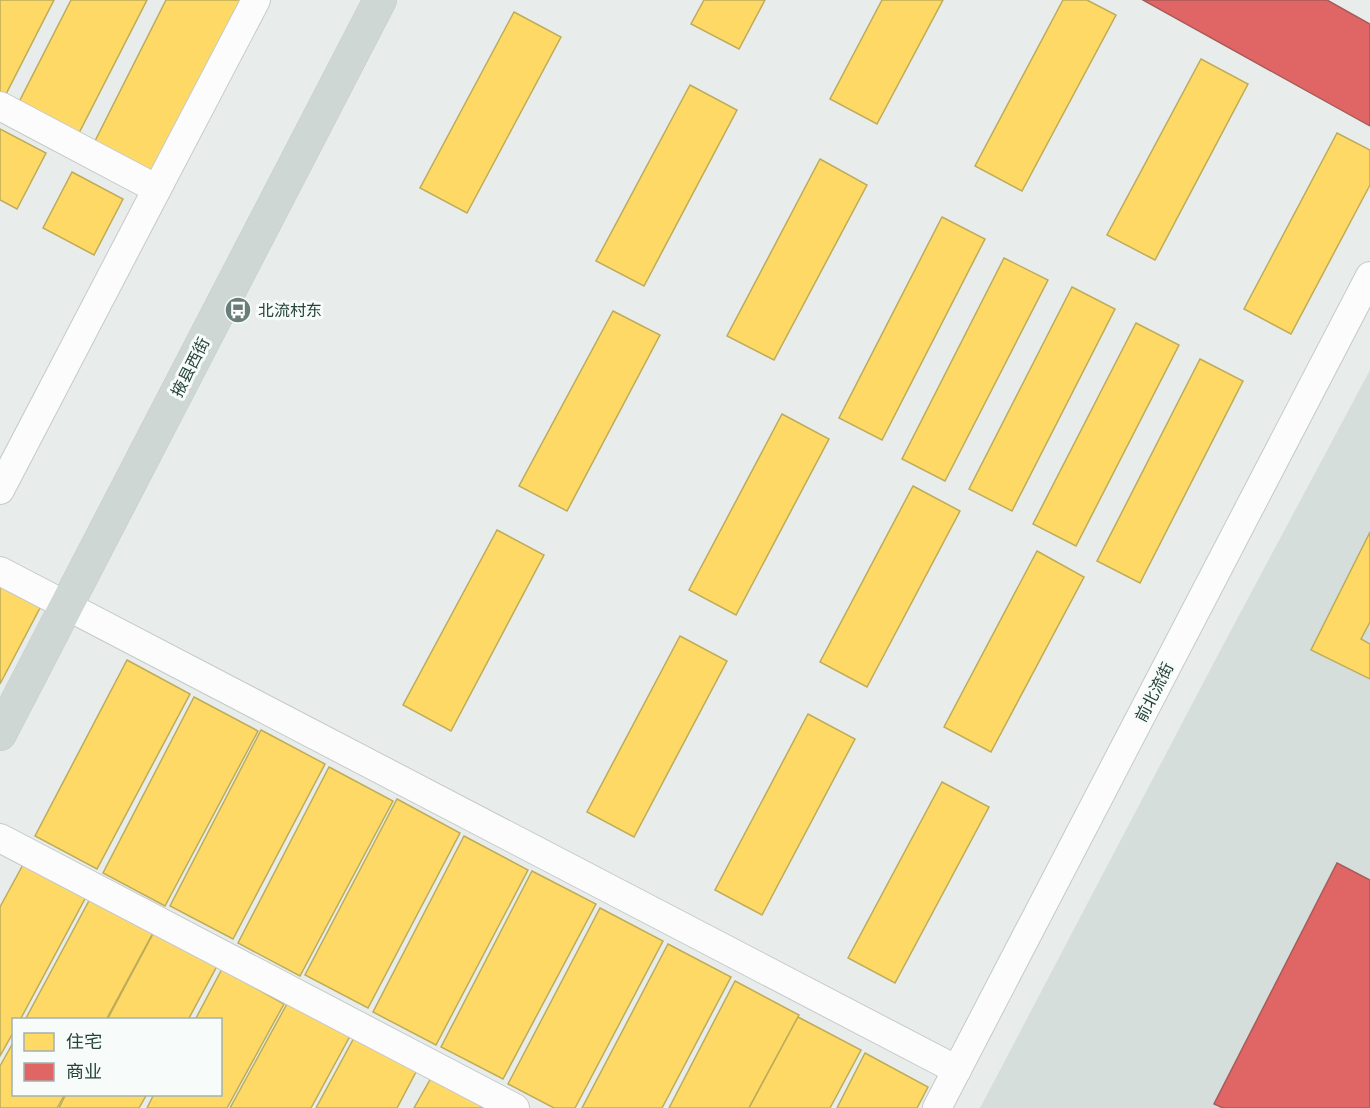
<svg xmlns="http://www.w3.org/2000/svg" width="1370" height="1108" font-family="'Open Sans','Noto Sans SC',sans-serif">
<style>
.built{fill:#d6dedb}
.homes{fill:#ffd966;stroke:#bdac59;stroke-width:1.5}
.shops{fill:#e06666;stroke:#a85b59;stroke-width:1.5}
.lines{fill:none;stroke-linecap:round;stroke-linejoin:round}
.minor-casing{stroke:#c5cac8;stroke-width:30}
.major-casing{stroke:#c3ccc9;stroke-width:34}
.minor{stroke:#fcfcfc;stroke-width:28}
.major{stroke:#cfd7d5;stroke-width:33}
.labels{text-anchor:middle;stroke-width:6;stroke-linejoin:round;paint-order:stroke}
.poi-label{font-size:16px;fill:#24423a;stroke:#f7fbf9;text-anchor:start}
.street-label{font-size:16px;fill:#24423a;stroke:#f7fbf9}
</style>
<rect width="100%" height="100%" fill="#e8edeb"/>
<path class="built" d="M1370,370V1108H980L1221,649Z"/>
<g class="homes">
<path d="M0,0H54L5,96L0,94Z"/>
<path d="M71,0H147L79,133L19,102Z"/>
<path d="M166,0H242L152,176L94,143Z"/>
<path d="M704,0H765L739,49L691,24Z"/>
<path d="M882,0H943L877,124L830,99Z"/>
<path d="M1063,0H1087L1116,15L1022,191L975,166Z"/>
<path d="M514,12L561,37L467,213L420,188Z"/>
<path d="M1201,59L1248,84L1155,260L1107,235Z"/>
<path d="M690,85L737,110L644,286L596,261Z"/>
<path d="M0,129L46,153L17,209L0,200Z"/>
<path d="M1337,133L1370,150V185L1291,334L1244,309Z"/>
<path d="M820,159L867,185L774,360L727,336Z"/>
<path d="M72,172L123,199L94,255L43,228Z"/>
<path d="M942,217L985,239L882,440L839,418Z"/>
<path d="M1004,258L1048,280L945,481L902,459Z"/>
<path d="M1072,287L1115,309L1012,511L969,489Z"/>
<path d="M613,311L660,335L567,511L519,486Z"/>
<path d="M1136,323L1179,345L1076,546L1033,524Z"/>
<path d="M1200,359L1243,381L1140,583L1097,561Z"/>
<path d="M782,414L829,439L736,615L689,590Z"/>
<path d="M913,486L960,511L867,687L820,662Z"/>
<path d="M497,530L544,555L451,731L403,705Z"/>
<path d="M1370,532V622L1361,639L1370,644V679L1311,650Z"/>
<path d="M1037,551L1084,577L991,752L944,727Z"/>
<path d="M0,584L41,606L0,684Z"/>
<path d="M680,636L727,661L634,837L587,812Z"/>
<path d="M127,660L190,694L97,869L35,836Z"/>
<path d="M194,697L258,731L165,906L103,873Z"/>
<path d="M808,714L855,739L762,915L715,890Z"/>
<path d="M261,730L325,764L233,939L170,906Z"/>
<path d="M329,767L393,801L300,976L238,943Z"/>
<path d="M942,782L989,807L895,983L848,958Z"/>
<path d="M397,799L460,833L368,1008L305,975Z"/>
<path d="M464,836L528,870L436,1045L373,1012Z"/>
<path d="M25,861L87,895L20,1020H14V1031L0,1056V907Z"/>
<path d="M532,871L596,904L503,1079L441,1047Z"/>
<path d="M91,897L154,931L106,1020H25Z"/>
<path d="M600,908L663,941L575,1108H554L508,1084Z"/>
<path d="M154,932L217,966L188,1020H107Z"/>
<path d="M668,944L731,977L662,1108H582Z"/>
<path d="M222,969L284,1004L227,1108H147L154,1094H220V1020H195Z"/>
<path d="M735,981L799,1015L798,1017L749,1108H669Z"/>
<path d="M288,1002L350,1036L311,1108H230Z"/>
<path d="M798,1017L861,1050L830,1108H749Z"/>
<path d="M355,1036L417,1070L397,1108H316Z"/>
<path d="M14,1041V1094H65L57,1108H0V1066Z"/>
<path d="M865,1053L928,1087L917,1108H837Z"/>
<path d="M431,1078L485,1108H414Z"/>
<path d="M66,1094H147L139,1108H59Z"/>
</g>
<g class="shops">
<path d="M1143,0H1327L1370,24V126Z"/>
<path d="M1337,863L1370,880V1108H1223L1214,1104Z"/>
</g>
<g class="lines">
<defs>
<g id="minor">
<path d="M0,106L157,189L256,0"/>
<path d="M0,490L157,189"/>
<path d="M0,571L957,1070"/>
<path d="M0,838L515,1108"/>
<path d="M937,1108L1370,276"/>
</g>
<path id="major" d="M0,734L380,0"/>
</defs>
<use href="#minor" class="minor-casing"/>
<use href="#major" class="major-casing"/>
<use href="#minor" class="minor"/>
<use href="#major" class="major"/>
</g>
<defs>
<symbol id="bus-disc" viewBox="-11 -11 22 22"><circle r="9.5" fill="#697e78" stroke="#f7fbf9"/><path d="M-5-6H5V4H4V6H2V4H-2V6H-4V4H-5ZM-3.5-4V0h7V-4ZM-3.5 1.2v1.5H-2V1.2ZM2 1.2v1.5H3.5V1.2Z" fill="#fff"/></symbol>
</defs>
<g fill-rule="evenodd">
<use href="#bus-disc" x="223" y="295" width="30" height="30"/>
</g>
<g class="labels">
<g class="poi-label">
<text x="258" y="316">北流村东</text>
</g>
<g class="street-label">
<text transform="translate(190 367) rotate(-63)" y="6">掖县西街</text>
<text transform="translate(1154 692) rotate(-63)" y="6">前北流街</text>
</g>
</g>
<rect x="12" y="1018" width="210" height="78" fill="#f7fbf9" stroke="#a3b1ad" stroke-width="1.5"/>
<rect x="24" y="1033" width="30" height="18" fill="#ffd966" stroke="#a3b1ad" stroke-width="1.5"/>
<text x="66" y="1048" font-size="18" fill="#24423a">住宅</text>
<rect x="24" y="1063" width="30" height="18" fill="#e06666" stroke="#a3b1ad" stroke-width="1.5"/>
<text x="66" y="1078" font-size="18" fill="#24423a">商业</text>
</svg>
